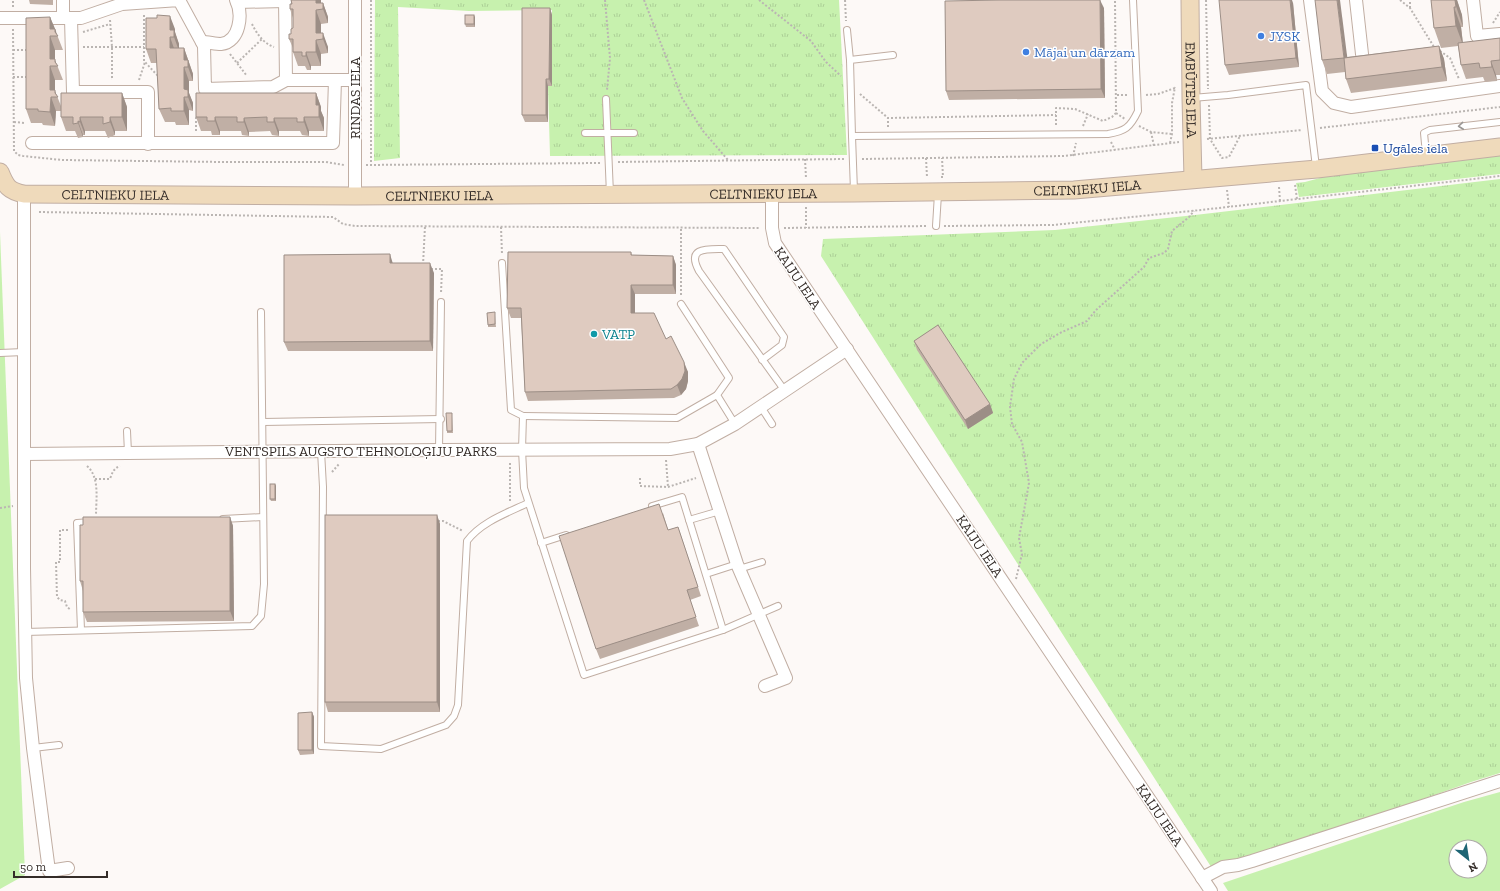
<svg xmlns="http://www.w3.org/2000/svg" width="1500" height="891" font-family="'Zilla Slab',serif">
<style>
.grass{fill:url(#grass-tufts)}
.garden{fill:#c7f1ae;fill-rule:evenodd}
.lines{fill:none;stroke-linecap:round;stroke-linejoin:round}
.lane-casing{stroke:#c1aea3;stroke-width:8}
.street-casing{stroke:#c1aea3;stroke-width:14}
.secondary-casing{stroke:#c1aea3;stroke-width:19}
.path{stroke:#bab5b2;stroke-width:2;stroke-dasharray:2 2;stroke-linecap:butt}
.lane{stroke:#fff;stroke-width:6}
.street{stroke:#fff;stroke-width:12}
.secondary{stroke:#efdabb;stroke-width:17}
.wall{fill:#c0afa5}
.shaded-wall{fill:#9c8e86}
.building{fill:#dfcbc0;stroke:#9c8e86}
.oneway{stroke:#9a9694}
.shop-dot{fill:#3f7fe0;stroke:#fff;stroke-width:1.5}
.transit-dot{fill:#1a4fb4;stroke:#fff;stroke-width:1.5}
.culture-dot{fill:#0f9aa8;stroke:#fff;stroke-width:1.5}
.labels{text-anchor:middle;stroke-width:3;stroke-linejoin:round;paint-order:stroke}
.shop-label{font-size:14px;fill:#366cbe;stroke:#fff;text-anchor:start}
.street-label{font-size:14px;fill:#342c28;stroke:#fff}
.transit-label{font-size:14px;fill:#164399;stroke:#fff;text-anchor:start}
.culture-label{font-size:14px;fill:#0d838f;stroke:#fff;text-anchor:start}
</style>
<defs>
<pattern id="grass-tufts" width="24" height="20" patternUnits="userSpaceOnUse"><rect width="24" height="20" fill="#c7f1ae"/><path d="M3 7l-1-3M5 7V3M7 7l1-3M15 17l-1-3M17 17v-4M19 17l1-3" fill="none" stroke="#accf96"/></pattern>
</defs>
<rect width="100%" height="100%" fill="#fdf9f7"/>
<g class="grass">
<path d="M375,0H839L847,155L550,156L548,86H552V10L469,11L398,7L400,158L374,161Z"/>
<path d="M1500,155V174L1299,197L1296,183L1305,182L1335,174Z"/>
<path d="M1500,179V773L1471,782L1215,873L821,256L823,239L1055,230L1195,215Z"/>
</g>
<g class="garden">
<path d="M0,232L25,875L0,889Z"/>
<path d="M1500,792V891H1228L1223,883L1464,802ZM1456,847H1480V871H1456Z"/>
</g>
<g class="lines">
<defs>
<g id="lane">
<path d="M847,30L850,60"/>
<path d="M1192,98L1228,95L1306,85L1316,167"/>
<path d="M606,99L610,194"/>
<path d="M585,133H634"/>
<path d="M852,136L850,60L893,55"/>
<path d="M1426,154L1424,133L1430,130L1500,122"/>
<path d="M854,191L852,136L1108,134C1125,131 1130,128 1138,111L1133,0"/>
<path d="M936,226L938,194"/>
<path d="M502,263L511,410L523,416L522,450L524,488L584,675L723,630L778,606"/>
<path d="M681,304L729,378L717,395L735,424"/>
<path d="M0,353L24,352"/>
<path d="M762,360L782,345L784,337L724,249C707,249 686,247 699,271L785,391"/>
<path d="M761,407L772,424"/>
<path d="M523,416L677,418L717,395"/>
<path d="M263,422L441,419"/>
<path d="M127,431L128,453"/>
<path d="M439,450L441,302"/>
<path d="M321,451L323,487L321,746L381,749L446,725L454,716L458,705L467,541C481,522 507,513 528,503"/>
<path d="M652,506L682,497L723,630"/>
<path d="M223,519L263,517"/>
<path d="M689,520L720,511"/>
<path d="M541,543L566,535"/>
<path d="M739,569L762,562"/>
<path d="M706,574L737,564"/>
<path d="M81,630L77,523L90,522"/>
<path d="M25,632L252,626L261,616L264,584L261,312"/>
<path d="M33,748L59,745"/>
</g>
<g id="street">
<path d="M285,0L286,80"/>
<path d="M1310,0L1322,91L1334,103L1351,107L1500,86"/>
<path d="M1356,0L1362,54"/>
<path d="M1473,0L1477,36L1500,34"/>
<path d="M237,2L285,1"/>
<path d="M0,18H81L122,4L179,0L204,46L205,89L273,87L286,80H355"/>
<path d="M63,18V0"/>
<path d="M71,19L73,92H148V144"/>
<path d="M202,42C208,42 215,44 221,44C240,42 243,14 236,0"/>
<path d="M32,143H333L335,80"/>
<path d="M24,194V568L26,678L33,748L49,871L68,868"/>
<path d="M772,194V228L775,243L1211,891"/>
<path d="M355,196V0"/>
<path d="M698,444L737,564L786,678L765,686"/>
<path d="M24,454L439,450L670,449L698,444L735,424L847,349"/>
<path d="M1202,878L1223,867L1238,865L1252,861L1500,781"/>
</g>
<g id="secondary">
<path id="s1" d="M1190,0L1191,98L1193,179"/>
<path id="s2" d="M0,172C6,187 9,191 24,194L355,196L854,193L1074,190L1317,169L1500,147"/>
</g>
</defs>
<use href="#lane" class="lane-casing"/>
<use href="#street" class="street-casing"/>
<use href="#secondary" class="secondary-casing"/>
<g class="path">
<path d="M371,0V165"/>
<path d="M605,0L610,58L607,90"/>
<path d="M644,0L682,98L703,131L728,160"/>
<path d="M759,0L811,41L826,62L841,76"/>
<path d="M845,0L846,21"/>
<path d="M1206,0L1208,89"/>
<path d="M1400,0L1410,8L1434,47"/>
<path d="M13,7V0"/>
<path d="M1410,8V0"/>
<path d="M144,15V61L158,76"/>
<path d="M110,20L112,47V79H111"/>
<path d="M1493,23L1500,12"/>
<path d="M252,24C257,34 263,43 274,47"/>
<path d="M13,29L14,151L18,155L23,156L62,160L224,162H326L344,165"/>
<path d="M83,32L110,24"/>
<path d="M83,47H144"/>
<path d="M13,50H26"/>
<path d="M1440,51L1450,58L1459,79"/>
<path d="M230,54L247,76"/>
<path d="M237,63L262,39"/>
<path d="M13,77H26"/>
<path d="M139,80L145,62"/>
<path d="M860,94L888,118"/>
<path d="M1117,95H1129"/>
<path d="M1146,95L1158,94L1175,88"/>
<path d="M1209,105L1210,139L1222,158L1229,157L1240,136"/>
<path d="M1116,113L1125,119"/>
<path d="M14,122L25,123"/>
<path d="M1056,125V108L1075,109L1103,121L1112,117L1116,113L1115,0"/>
<path d="M1083,126L1088,114"/>
<path d="M1139,126L1151,132L1172,134"/>
<path d="M888,127V118L1056,115"/>
<path d="M1320,128L1500,107"/>
<path d="M196,131V117"/>
<path d="M1151,132L1154,146"/>
<path d="M1207,139L1302,130"/>
<path d="M1111,142L1115,150"/>
<path d="M1170,143L1172,134V103L1175,87"/>
<path d="M1073,156L1076,143"/>
<path d="M926,158L927,177"/>
<path d="M805,159L806,178"/>
<path d="M862,159L1064,156L1179,142"/>
<path d="M618,162L844,159"/>
<path d="M366,165L600,163"/>
<path d="M941,177H943L942,158"/>
<path d="M1295,185L1297,199"/>
<path d="M1279,187L1280,201"/>
<path d="M1227,190L1229,207"/>
<path d="M806,207V228"/>
<path d="M39,212L333,217L343,224L355,226L759,228"/>
<path d="M944,226L1053,225L1201,210L1500,176"/>
<path d="M501,227L502,254"/>
<path d="M784,228L927,226"/>
<path d="M423,265L425,226"/>
<path d="M431,269H442L441,293"/>
<path d="M681,295V228"/>
<path d="M666,460L668,487"/>
<path d="M87,466C100,477 96,500 96,515"/>
<path d="M332,472L339,464"/>
<path d="M640,478V486L668,487L696,478"/>
<path d="M95,479H110C112,473 114,468 120,466"/>
<path d="M510,501V461"/>
<path d="M0,508L13,506"/>
<path d="M438,521H443L463,531"/>
<path d="M68,530H60V562H56L57,597L60,600L65,601L67,607L71,610"/>
<path d="M1016,579L1022,554L1019,538L1029,483L1022,442L1012,424L1010,407L1014,379L1022,363L1041,344L1062,332L1087,321L1096,310L1144,267L1149,258L1164,253L1168,249L1172,231L1189,217L1194,211"/>
</g>
<use href="#lane" class="lane"/>
<use href="#street" class="street"/>
<use href="#secondary" class="secondary"/>
</g>
<g class="wall">
<path d="M29,0H53V5L30,4Z"/>
<path d="M1431,0H1457L1462,15L1463,27H1461L1463,43L1500,38V75H1496L1497,81L1485,82L1483,77L1466,79L1461,65L1458,46L1441,48L1434,28Z"/>
<path d="M323,3L328,17V23L321,24V33L328,47V53L321,54V66H311V70H307L305,66H298L293,52V48L289,39L293,28V18L290,9L292,4Z"/>
<path d="M1293,3L1299,67L1229,75L1225,65Z"/>
<path d="M550,8L552,15V86H548V122H525L522,115Z"/>
<path d="M1104,8L1105,98L949,100L946,91Z"/>
<path d="M50,17L63,50H55V60L63,80H55V91L61,106L122,93L127,107V131H115V135L108,138L105,131H85V135H83V137L78,138L75,131H66L61,117V111H56L55,126L43,125L42,123H31L26,109Z"/>
<path d="M475,17V27H466L465,24Z"/>
<path d="M175,29V32L179,44V48H184L193,74V81H189V93L193,103V111L189,110V125H176L175,122H165L159,109L157,63H151L146,49Z"/>
<path d="M1439,46L1444,59L1447,81L1351,93L1346,79L1345,72L1327,74L1322,60Z"/>
<path d="M316,93L321,107V111L324,118V131H309V136L302,135L300,131H279V136L272,135L270,131L249,132V136L242,135L241,131H220V135H212L211,131H201L196,117Z"/>
<path d="M631,252L632,255L673,256L676,265V294H635V313L666,339L688,372V381L686,389L681,395L674,398L528,401L525,392L521,318H511L507,308Z"/>
<path d="M434,273L433,351H288L284,342Z"/>
<path d="M495,312V315L496,327H488V325Z"/>
<path d="M914,341L990,404L993,413L968,429L917,350Z"/>
<path d="M452,413V416L453,433H447V431Z"/>
<path d="M275,484L276,486V501H271L270,499Z"/>
<path d="M663,513L668,530L678,527L701,596L690,600L699,626L600,659L596,649Z"/>
<path d="M437,515L440,524V712H328L325,702Z"/>
<path d="M230,517L233,526L234,621L87,622L83,612V591L80,581Z"/>
<path d="M312,712L314,717V754L300,755L298,750Z"/>
</g>
<g class="shaded-wall">
<path d="M316,0H321V9L316,3Z"/>
<path d="M1100,0L1104,8L1105,98L1101,89Z"/>
<path d="M1290,0H1292L1293,3L1299,67L1296,58Z"/>
<path d="M1337,0H1340L1349,71L1344,58Z"/>
<path d="M1454,0H1457L1462,15L1463,27Z"/>
<path d="M323,3L328,17V23L323,9Z"/>
<path d="M1454,7L1461,27L1463,45L1456,26Z"/>
<path d="M550,8L552,15V86L549,79Z"/>
<path d="M316,10L321,24V39L316,33Z"/>
<path d="M474,15L475,17V27L474,24Z"/>
<path d="M170,16L175,29V32L179,44V51L174,37L170,30Z"/>
<path d="M50,17L56,31L57,36L50,29Z"/>
<path d="M323,33L328,47V53L323,39Z"/>
<path d="M50,36L55,50V60L57,66L50,59Z"/>
<path d="M170,37L175,51L170,48Z"/>
<path d="M316,40L321,54V66L316,52Z"/>
<path d="M1439,46L1444,59L1447,81L1442,67Z"/>
<path d="M184,48L193,74V81L188,67L184,60Z"/>
<path d="M306,52L311,66V70L306,56Z"/>
<path d="M1491,61L1496,75L1497,81L1492,67Z"/>
<path d="M50,66L55,80V91L57,97L50,90Z"/>
<path d="M184,67L189,81V93L193,103V111L188,97L184,89Z"/>
<path d="M546,79L548,86V122L546,115Z"/>
<path d="M122,93L127,107V131L122,117Z"/>
<path d="M316,93L321,107V111L324,118V131L319,117L316,105Z"/>
<path d="M51,97L56,111L55,126L50,112Z"/>
<path d="M184,97L189,110V125L184,111Z"/>
<path d="M80,117L85,131V135L80,122Z"/>
<path d="M110,117L115,131V135L110,122Z"/>
<path d="M215,117L220,131V135L215,121Z"/>
<path d="M304,117L309,131V136L304,122Z"/>
<path d="M244,118L249,132V136L244,122Z"/>
<path d="M274,118L279,131V136L274,122Z"/>
<path d="M78,121L83,135V137L78,123Z"/>
<path d="M390,254L393,264L390,263Z"/>
<path d="M673,256L676,265V294L673,285Z"/>
<path d="M430,263L434,273L433,351L430,341Z"/>
<path d="M631,285L635,294V322L631,313Z"/>
<path d="M684,362L688,372V381L686,389L681,395L677,385Z"/>
<path d="M990,404L993,413L968,429L965,420Z"/>
<path d="M275,484L276,486V501L275,499Z"/>
<path d="M437,515L440,524V712L437,702Z"/>
<path d="M230,517L233,526L234,621L230,611Z"/>
<path d="M312,712L314,717V754L312,750Z"/>
</g>
<g class="building">
<path d="M291,0H316V3H323V9L316,10V33H323V39L316,40V52H306V56H302V52H293V39H289V34H291V29L293,28V9H290V4H292Z"/>
<path d="M1000,0H1100L1101,89L946,91L945,1Z"/>
<path d="M1219,0H1290L1296,58L1225,65Z"/>
<path d="M1315,0H1337L1344,58L1322,60Z"/>
<path d="M1431,0H1455L1456,7H1454L1456,26L1434,28Z"/>
<path d="M522,8H550L549,79H546V115H522Z"/>
<path d="M157,15L170,16V30H174V37H170V48H184V60H188V67H184V89L188,90V97H184V111H171V108L159,109L156,49H146V18H157Z"/>
<rect x="465" y="15" width="9" height="9"/>
<path d="M50,17V29H55V32L58,36H50V59H55V62L58,66H50V90H55V93L58,97H51L50,112L38,111V109H26V18Z"/>
<path d="M1500,38V60L1491,61L1492,67L1480,68L1479,63L1461,65L1458,43Z"/>
<path d="M1439,46L1442,67L1346,79L1344,58Z"/>
<path d="M61,93H122V117H110V122L103,124V117H80V122L78,121V123L73,124V117H61Z"/>
<path d="M196,93H316V105H319V117H304V122H297V118H274V122H267V117L244,118V122H237V117H215V121H207V117H196Z"/>
<path d="M508,252H631V255L673,256V285H631V313H654L666,339L671,336L684,362L685,371L682,379L677,385L671,389L525,392L521,308H507Z"/>
<path d="M390,254V263H430V341L284,342V255Z"/>
<path d="M495,312V324L488,325L487,313Z"/>
<path d="M938,325L990,404L965,420L914,341Z"/>
<path d="M446,413H452V431H447Z"/>
<rect x="270" y="484" width="5" height="15"/>
<path d="M659,504L668,530L678,527L698,587L687,590L696,617L596,649L559,536Z"/>
<rect x="325" y="515" width="112" height="187"/>
<path d="M83,517H230V611L83,612V581H80V525H83Z"/>
<path d="M312,712V750H298V713Z"/>
</g>
<defs><path id="oneway-chevron" d="M-2-3.5L2.5 0L-2 3.5" fill="none" stroke-width="1.6" stroke-linecap="round" stroke-linejoin="round"/></defs>
<use class="oneway" href="#oneway-chevron" transform="translate(1461 126) rotate(174)"/>
<g class="shop-dot">
<circle cx="1261" cy="36" r="4"/>
<circle cx="1026" cy="52" r="4"/>
</g>
<rect class="transit-dot" x="1371" y="144" width="8" height="8" rx="2"/>
<circle class="culture-dot" cx="594" cy="334" r="4"/>
<g class="labels">
<g class="shop-label">
<text x="1269" y="41">JYSK</text>
<text x="1034" y="57">Mājai un dārzam</text>
</g>
<g class="street-label">
<text dy="5" stroke="none"><textPath href="#s1" startOffset="90">EMBŪTES IELA</textPath></text>
<text transform="translate(355 98) rotate(-90)" y="5">RINDAS IELA</text>
<text dy="5" stroke="none"><textPath href="#s2" startOffset="1098">CELTNIEKU IELA</textPath></text>
<text dy="5" stroke="none"><textPath href="#s2" startOffset="774">CELTNIEKU IELA</textPath></text>
<text dy="5" stroke="none"><textPath href="#s2" startOffset="126">CELTNIEKU IELA</textPath></text>
<text dy="5" stroke="none"><textPath href="#s2" startOffset="450">CELTNIEKU IELA</textPath></text>
<text transform="translate(798 278) rotate(56)" y="5">KAIJU IELA</text>
<text x="361" y="456">VENTSPILS AUGSTO TEHNOLOĢIJU PARKS</text>
<text transform="translate(980 546) rotate(56)" y="5">KAIJU IELA</text>
<text transform="translate(1160 815) rotate(56)" y="5">KAIJU IELA</text>
</g>
<g class="transit-label">
<text x="1383" y="153">Ugāles iela</text>
</g>
<g class="culture-label">
<text x="602" y="339">VATP</text>
</g>
</g>
<g transform="translate(1468 859) rotate(150)"><circle r="19" fill="#ffffff" stroke="#aeaba9"/>
<path d="M0-3L7 15L0 10L-7 15Z" fill="#1d6574"/>
<text y="-6" font-size="11" font-weight="bold" text-anchor="middle" fill="#342c28">N</text>
</g>
<path d="M14 871v6h93v-6" fill="none" stroke="#342c28" stroke-width="2"/>
<text x="20" y="871" font-size="12" fill="#342c28" stroke="#ffffff" stroke-width="3" paint-order="stroke">50 m</text>
</svg>
